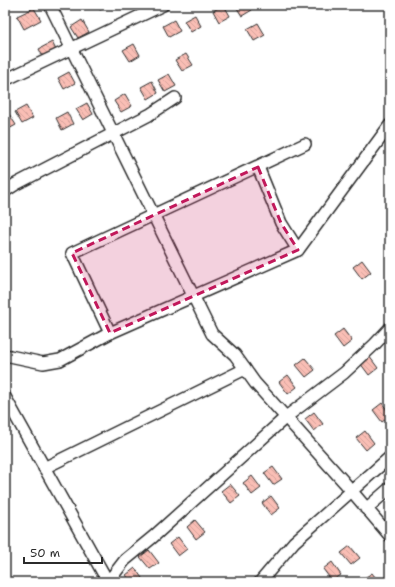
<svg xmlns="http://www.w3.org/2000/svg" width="395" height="587" font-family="'Shantell Sans',sans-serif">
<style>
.building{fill:url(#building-back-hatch);stroke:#2b2b2b}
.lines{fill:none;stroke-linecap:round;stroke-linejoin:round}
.minor-casing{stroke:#2b2b2b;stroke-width:14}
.minor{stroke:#fff;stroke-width:11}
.marked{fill:#c2185b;fill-opacity:0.2;stroke:#c2185b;stroke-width:3;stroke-dasharray:8 5;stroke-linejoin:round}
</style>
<defs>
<pattern id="building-back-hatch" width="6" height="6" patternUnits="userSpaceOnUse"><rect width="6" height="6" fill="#fabeb5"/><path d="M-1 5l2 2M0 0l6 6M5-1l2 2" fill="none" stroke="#d6a39c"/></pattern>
</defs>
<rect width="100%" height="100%" fill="#fff"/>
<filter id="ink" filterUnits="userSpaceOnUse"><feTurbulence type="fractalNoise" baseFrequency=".025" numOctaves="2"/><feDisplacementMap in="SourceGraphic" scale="8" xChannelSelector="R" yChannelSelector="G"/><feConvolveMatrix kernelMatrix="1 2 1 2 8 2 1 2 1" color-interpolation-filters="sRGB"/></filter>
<g filter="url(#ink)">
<g class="building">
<path d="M97,5H109L100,10Z"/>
<path d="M224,5L230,16L219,22L213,11Z"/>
<path d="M235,5H250L252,10L242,16Z"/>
<path d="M34,8L41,20L24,29L17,16Z"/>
<path d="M195,15L201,26L191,32L184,21Z"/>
<path d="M82,20L89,32L78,38L71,27Z"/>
<path d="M174,20L180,31L169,37L163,26Z"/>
<path d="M258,23L265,35L254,41L247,29Z"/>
<path d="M52,42L57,52L44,59L39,49Z"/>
<path d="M134,44L140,55L130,61L123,50Z"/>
<path d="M186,54L193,65L182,71L175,60Z"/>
<path d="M69,72L75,83L64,89L58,78Z"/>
<path d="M169,74L176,86L165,92L158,80Z"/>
<path d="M152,81L158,93L148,99L141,87Z"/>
<path d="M125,94L132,106L121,112L114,101Z"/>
<path d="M87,103L93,114L83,120L76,109Z"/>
<path d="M26,106L33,118L22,124L15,112Z"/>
<path d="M67,112L73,124L62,130L56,118Z"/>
<path d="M9,114L16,125L5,131V116Z"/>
<path d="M362,260L371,272L362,279L353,267Z"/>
<path d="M343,329L352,341L343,348L334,336Z"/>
<path d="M369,356L378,368L369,375L360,363Z"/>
<path d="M305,358L315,370L306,377L296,365Z"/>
<path d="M288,375L297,387L288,394L279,382Z"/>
<path d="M382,403L390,414V416L382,422L373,410Z"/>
<path d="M314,412L323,424L314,431L305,419Z"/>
<path d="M365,431L374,443L366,450L356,438Z"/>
<path d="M273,467L282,479L273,485L264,473Z"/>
<path d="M252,476L261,488L252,495L243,483Z"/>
<path d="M230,484L240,496L231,503L221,491Z"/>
<path d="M271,496L280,508L271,515L262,503Z"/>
<path d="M195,520L205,532L196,539L187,527Z"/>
<path d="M178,537L187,549L178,556L169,544Z"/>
<path d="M350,546L360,558L351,565L341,553Z"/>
<path d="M149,550L159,563L150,569L140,557Z"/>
<path d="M332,562L341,575L332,581L323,569Z"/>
<path d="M135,568L144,581L142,582H131L126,575Z"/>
<path d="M372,573L379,582H365L363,579Z"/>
<path d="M63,578L66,582H57Z"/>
</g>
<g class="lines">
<defs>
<g id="minor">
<path d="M50,5L212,334L235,355L255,383L344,482L390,536"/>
<path d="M5,80L163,5"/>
<path d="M258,167L281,223L298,250"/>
<path d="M5,191L16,184L149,115L175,98"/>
<path d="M110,333L72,253L305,144"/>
<path d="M5,355L43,363L60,360L110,333L298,250L390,125"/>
<path d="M5,397L108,582"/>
<path d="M44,468L245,369"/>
<path d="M366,509L390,488"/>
<path d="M108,582L125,560L153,537L286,417L344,373L375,344L390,328"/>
<path d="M260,582L294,542L390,457"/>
</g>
</defs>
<use href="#minor" class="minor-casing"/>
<use href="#minor" class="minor"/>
</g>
</g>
<path class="marked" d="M258,167L281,223L298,250L110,333L72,253Z"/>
<rect width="395" height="587" fill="none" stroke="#fff" stroke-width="20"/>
<rect x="10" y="10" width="375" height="567" fill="none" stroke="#2b2b2b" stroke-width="1.5" filter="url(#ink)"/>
<path d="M24 557v6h78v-6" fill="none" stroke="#2b2b2b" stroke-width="2"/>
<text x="30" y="557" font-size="12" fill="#2b2b2b" stroke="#ffffff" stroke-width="3" paint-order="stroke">50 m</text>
</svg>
